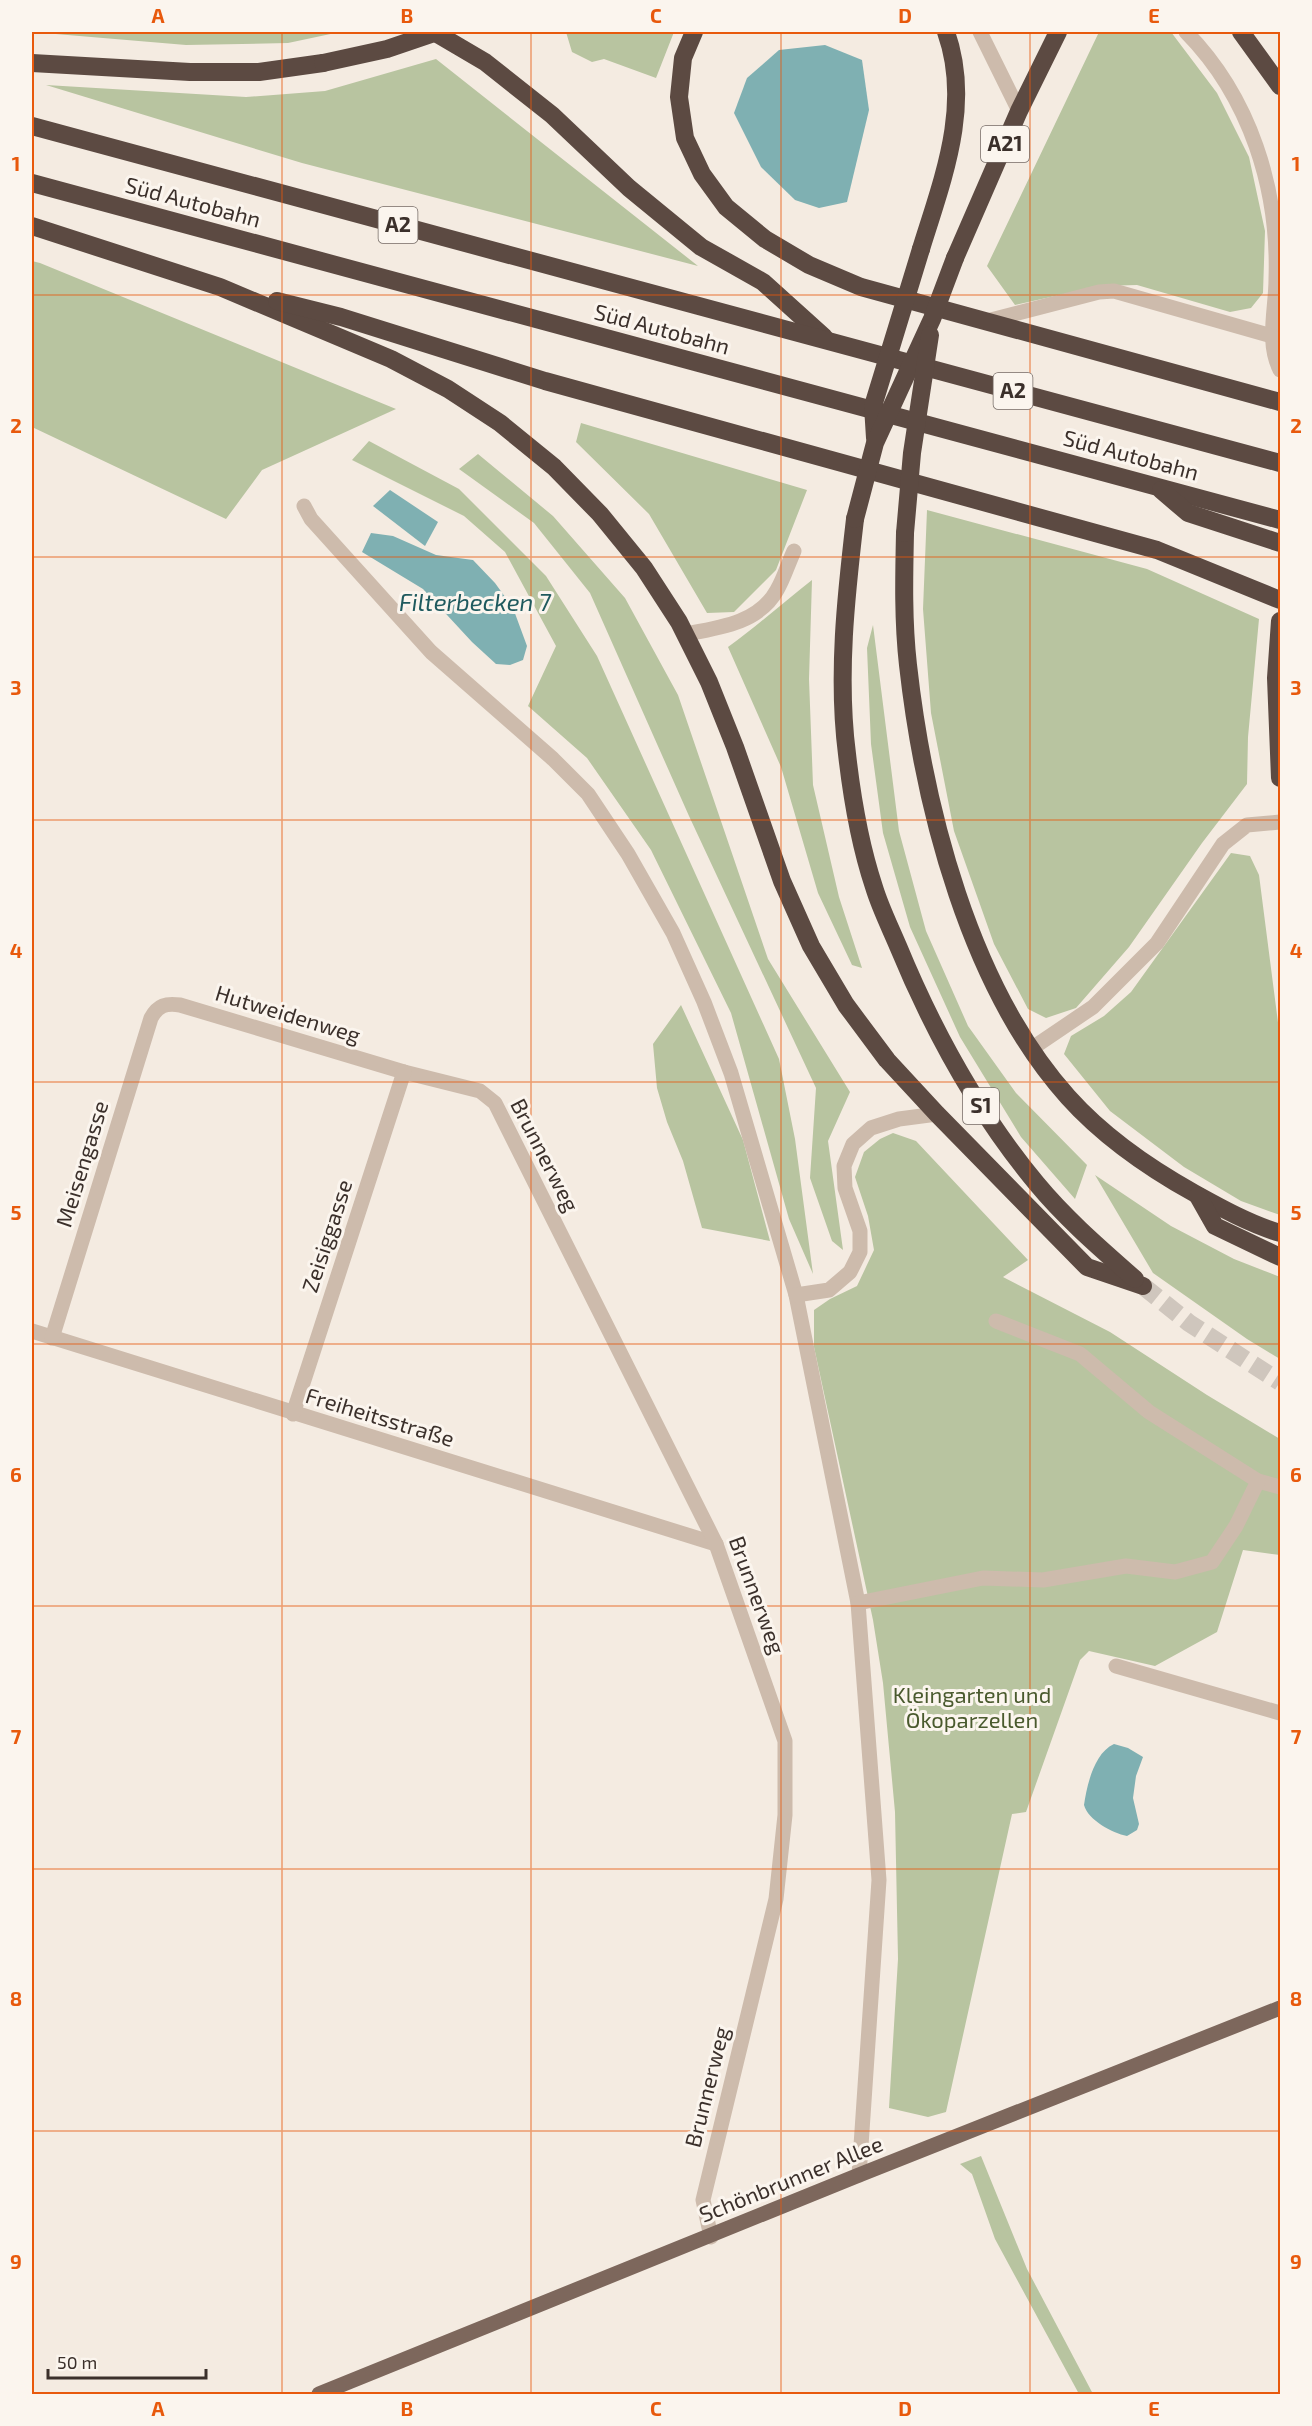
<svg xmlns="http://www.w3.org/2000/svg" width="1312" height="2426" font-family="'Exo 2',sans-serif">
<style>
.green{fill:#b8c4a0}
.water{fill:#7fb0b2}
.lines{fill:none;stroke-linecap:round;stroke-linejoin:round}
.highway-tunnel{stroke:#cfc6bd;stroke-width:18;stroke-dasharray:18 9;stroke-linecap:butt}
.minor{stroke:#cdbbac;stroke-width:15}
.major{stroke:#7d675c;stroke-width:15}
.highway{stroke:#5c4a42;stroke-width:18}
.highway-bridge{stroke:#5c4a42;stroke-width:18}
.grid{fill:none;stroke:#e8590c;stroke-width:1.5;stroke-opacity:0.55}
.labels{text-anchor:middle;stroke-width:6;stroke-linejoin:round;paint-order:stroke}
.shield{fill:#fbf5ee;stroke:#756b66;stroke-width:1.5}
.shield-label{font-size:21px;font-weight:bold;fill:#3b302b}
.street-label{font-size:22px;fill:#3b302b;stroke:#fbf5ee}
.park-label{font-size:22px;fill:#4a5a2e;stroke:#fbf5ee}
.water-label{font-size:24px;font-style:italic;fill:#1f5a5e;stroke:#fbf5ee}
.neatline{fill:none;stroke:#e8590c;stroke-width:2}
.grid-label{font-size:20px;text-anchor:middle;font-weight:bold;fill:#e8590c}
</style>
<rect width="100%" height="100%" fill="#f4ebe1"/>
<g class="green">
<path d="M32,32H340L288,43L186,45Z"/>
<path d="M566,32H674L656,78L604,59L592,62L572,52Z"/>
<path d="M1099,32H1171L1217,93L1249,157L1265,231L1263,293L1251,308L1230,312L1137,285L1100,286L1015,305L987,266Z"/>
<path d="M436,59L698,266L302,163L46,85L246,97L325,91Z"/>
<path d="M32,261L40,263L396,409L262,470L226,519L32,427Z"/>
<path d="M581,423L807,490L776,570L734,612L707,613L649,514L576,442Z"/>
<path d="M369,441L459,489L546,576L597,656L779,1059L795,1139L813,1274L789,1219L731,1013L651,850L587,758L528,706L556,646L505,552L464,516L352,460Z"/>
<path d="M478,454L553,516L625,598L678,695L768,959L850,1092L828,1141L843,1250L832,1241L810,1178L816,1088L689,816L590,593L534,523L459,469Z"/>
<path d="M927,510L1147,569L1259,619L1248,737L1247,784L1202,843L1129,947L1076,1008L1046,1018L1028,1009L994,944L954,831L931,713L923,609Z"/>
<path d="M812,580L809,679L813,785L839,897L862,968L852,965L818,893L781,767L728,647C757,626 784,602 812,580Z"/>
<path d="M873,625L899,831L926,931L968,1026L1016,1093L1087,1165L1075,1199L1021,1137L960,1037L910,927L883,833L871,744L867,648Z"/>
<path d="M1231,853L1250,856L1259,875L1280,1038V1215L1241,1201L1184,1167L1110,1111L1064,1054L1071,1036L1104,1016L1131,992Z"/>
<path d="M681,1005L743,1140L770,1241L702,1228L683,1161L667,1122L657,1088L653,1044Z"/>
<path d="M893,1133L916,1141L1028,1260L1003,1277L1110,1332L1207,1395L1280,1439V1555L1243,1550L1217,1632L1155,1666L1089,1651L1080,1660L1026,1812L1012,1814L946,2112L928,2117L889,2108L898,1959L895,1812L883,1683L873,1620L814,1347V1310L830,1299L857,1286L874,1250L868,1216L855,1177L864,1152L880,1139Z"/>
<path d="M1095,1175L1171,1226L1234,1259L1280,1277V1359L1247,1339L1153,1273Z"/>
<path d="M981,2156L1027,2269L1093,2394H1079L995,2239L972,2174L960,2164Z"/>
</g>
<g class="water">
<path d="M825,45L862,60L869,110L847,202L819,208L795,200L761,167L734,113L747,78L779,50Z"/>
<path d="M390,490L438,522L425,546L373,506Z"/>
<path d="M371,533L393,536L436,555L473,560L495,583L513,608L527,646L523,660L510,665L496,664L472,642L423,589L362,552Z"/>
<path d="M1114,1744L1128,1748L1143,1757L1136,1776L1133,1798L1139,1824L1137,1830L1127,1836C1112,1833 1088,1820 1084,1805C1087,1785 1094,1753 1114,1744Z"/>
</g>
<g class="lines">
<path class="highway-tunnel" d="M1143,1286L1189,1323L1280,1382"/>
<g class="minor">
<path d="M980,32L1019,111"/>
<path d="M1186,32C1250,97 1279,189 1276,279C1276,309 1266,342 1280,370"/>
<path d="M987,321L1099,292L1114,291L1272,336"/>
<path d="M304,506L311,519L431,652L553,759L588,794L628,854L673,933L704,1002L731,1073L796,1295L858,1603L879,1880L859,2175"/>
<path d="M685,634C719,628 759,623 777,590C784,578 788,564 794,551"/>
<path d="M1031,1049L1093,1007L1157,943L1223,844L1247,825L1280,822"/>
<path d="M796,1295L829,1290L850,1272L860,1252V1231L845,1188L844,1166L853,1144L871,1128L899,1119L937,1114"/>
<path d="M32,1331L716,1544"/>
<path d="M52,1338L151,1018C158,1005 166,1003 180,1005L404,1072L480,1091L495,1103L716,1544L785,1741V1815L776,1899L703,2200L711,2237"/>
<path d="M293,1414L404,1072"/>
<path d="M1258,1481L1280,1487"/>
<path d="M858,1603L983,1578L1043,1580L1126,1566L1175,1572L1212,1562L1236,1526L1258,1481L1149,1412L1080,1354L996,1321"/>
<path d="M1116,1666L1280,1713"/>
</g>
<path class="major" d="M319,2394L859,2175L1280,2008"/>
<g class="highway">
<path d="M434,32L485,62L552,115L629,188L701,247L763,282L824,337"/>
<path d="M694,32L683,58L679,97L685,138L702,174L726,207L765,239L809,265L861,287L1280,402"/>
<path d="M1241,32L1280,86"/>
<path d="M32,63L190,72H259L323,63"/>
<path d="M32,126L1280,463"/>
<path d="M32,183L1280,520"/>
<path d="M32,226L220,287L391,359L448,389L500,423L554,467L600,514L644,568L679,622L709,682L735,747L782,881L811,946L846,1005L887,1060L937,1114L1087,1267L1143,1286"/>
<path d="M921,249C943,178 972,105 946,32"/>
<path d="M955,258L1019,111L1058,32"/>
<path d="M277,301L341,317L545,381L1157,550L1280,600"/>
<path d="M1161,490L1188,513L1280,543"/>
<path d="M855,519C846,596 837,676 847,754C852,798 860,845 874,887C880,907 890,927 898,946C933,1031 978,1113 1037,1184C1066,1219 1101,1249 1135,1279"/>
<path d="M905,533C904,577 903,621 908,665C924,808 970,988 1068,1097C1103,1136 1149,1168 1194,1193C1221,1208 1250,1224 1280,1233"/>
<path d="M1280,621L1276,678L1280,778"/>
<path d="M1198,1196L1215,1226L1280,1257"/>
</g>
<g class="highway-bridge">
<path d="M323,63L387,49L437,32"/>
<path d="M875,438L873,406L921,249"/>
<path d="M855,519L875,443L932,319L955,258"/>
<path d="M905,533L912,453L930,335"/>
</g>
</g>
<path class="grid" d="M282,32V2394M531,32V2394M781,32V2394M1030,32V2394M32,295H1280M32,557H1280M32,820H1280M32,1082H1280M32,1344H1280M32,1606H1280M32,1869H1280M32,2131H1280"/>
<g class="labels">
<g class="shield">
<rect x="981" y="126" width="48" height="36" rx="4.5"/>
<rect x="378.5" y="207" width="39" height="36" rx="4.5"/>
<rect x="993.5" y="373" width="39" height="36" rx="4.5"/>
<rect x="963" y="1088" width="36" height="36" rx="4.5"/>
</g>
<g class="shield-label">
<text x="1005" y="151">A21</text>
<text x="398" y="232">A2</text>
<text x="1013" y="398">A2</text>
<text x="981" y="1113">S1</text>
</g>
<g class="street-label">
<text transform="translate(193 202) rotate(15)" y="8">Süd Autobahn</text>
<text transform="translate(662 329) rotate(15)" y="8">Süd Autobahn</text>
<text transform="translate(1131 455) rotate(15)" y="8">Süd Autobahn</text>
<text transform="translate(288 1014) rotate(17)" y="8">Hutweidenweg</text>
<text transform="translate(545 1155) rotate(63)" y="8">Brunnerweg</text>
<text transform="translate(82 1164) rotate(-73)" y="8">Meisengasse</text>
<text transform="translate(327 1236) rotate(-72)" y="8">Zeisiggasse</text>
<text transform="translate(380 1417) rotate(17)" y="8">Freiheitsstraße</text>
<text transform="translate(757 1595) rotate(70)" y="8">Brunnerweg</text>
<text transform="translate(707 2087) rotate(-76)" y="8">Brunnerweg</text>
<text transform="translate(791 2179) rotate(-22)" y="8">Schönbrunner Allee</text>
</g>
<g class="park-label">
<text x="972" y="1703">Kleingarten und<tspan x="972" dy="25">Ökoparzellen</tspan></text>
</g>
<g class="water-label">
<text x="475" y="611">Filterbecken 7</text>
</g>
</g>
<rect width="1312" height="2426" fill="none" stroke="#fbf5ee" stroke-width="66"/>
<path d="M48 2369v9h158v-9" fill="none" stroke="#3b302b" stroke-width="3"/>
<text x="57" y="2369" font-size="18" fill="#3b302b" stroke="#fbf5ee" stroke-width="4.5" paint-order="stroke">50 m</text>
<rect x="33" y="33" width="1246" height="2360" class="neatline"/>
<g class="grid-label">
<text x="158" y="23">A</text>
<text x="407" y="23">B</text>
<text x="656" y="23">C</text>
<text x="905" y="23">D</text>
<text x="1154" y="23">E</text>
<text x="16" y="171">1</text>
<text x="1296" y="171">1</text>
<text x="16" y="433">2</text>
<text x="1296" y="433">2</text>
<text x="16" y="695">3</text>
<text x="1296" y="695">3</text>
<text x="16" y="958">4</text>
<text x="1296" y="958">4</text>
<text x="16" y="1220">5</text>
<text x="1296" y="1220">5</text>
<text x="16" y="1482">6</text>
<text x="1296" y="1482">6</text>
<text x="16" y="1744">7</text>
<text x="1296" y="1744">7</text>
<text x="16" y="2006">8</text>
<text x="1296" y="2006">8</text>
<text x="16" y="2269">9</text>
<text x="1296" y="2269">9</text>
<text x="158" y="2416">A</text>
<text x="407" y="2416">B</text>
<text x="656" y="2416">C</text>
<text x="905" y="2416">D</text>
<text x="1154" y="2416">E</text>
</g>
</svg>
